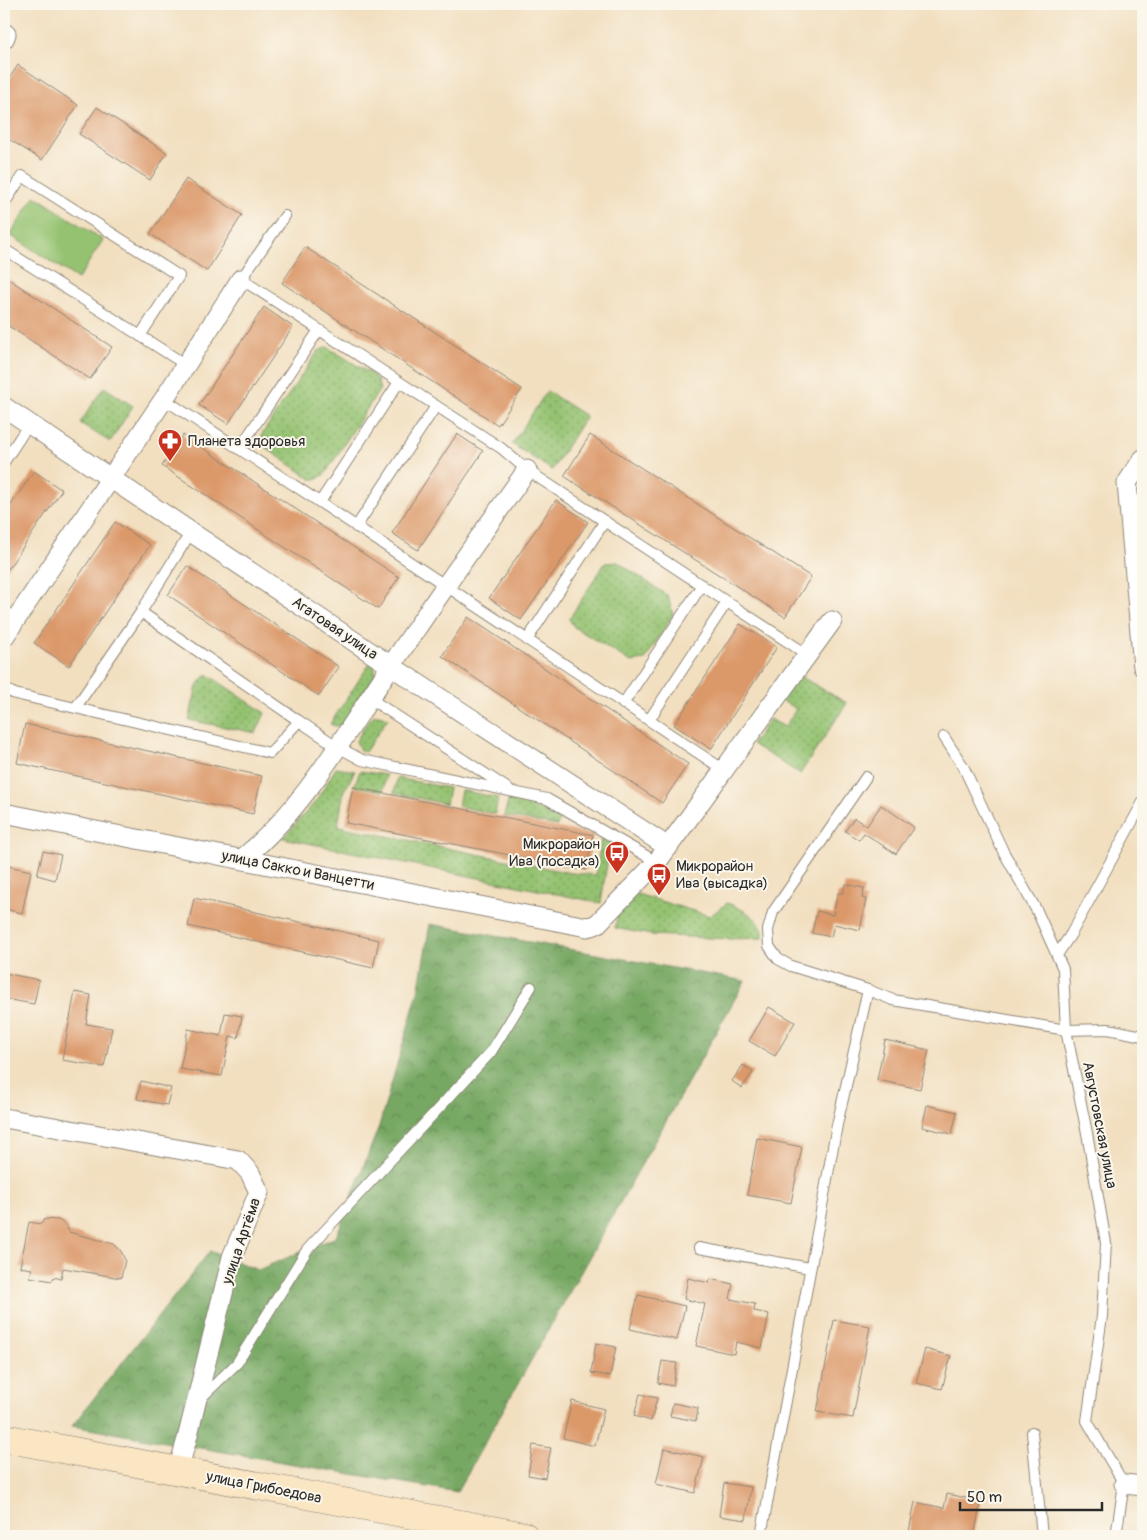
<svg xmlns="http://www.w3.org/2000/svg" width="1147" height="1540" font-family="Pangolin,sans-serif">
<style>
.green{fill:url(#green-dots);stroke:#60764e}
.forest{fill:url(#forest-crowns);stroke:#516a47}
.pitch{fill:#94c271;stroke:#60764e}
.building{fill:#db9869}
.lines{fill:none;stroke-linecap:round;stroke-linejoin:round}
.lane-casing{stroke:#8e8576;stroke-width:12}
.street-casing{stroke:#8e8576;stroke-width:21}
.secondary-casing{stroke:#8e8576;stroke-width:29}
.lane{stroke:#fff;stroke-width:10}
.street{stroke:#fff;stroke-width:19}
.secondary{stroke:#fbe6c4;stroke-width:28}
.labels{text-anchor:middle;stroke-width:4;stroke-linejoin:round;paint-order:stroke}
.poi-label{font-size:15px;fill:#2b2b2b;stroke:#fbf7ec;text-anchor:start}
.street-label{font-size:15px;fill:#2b2b2b;stroke:#fbf7ec}
</style>
<defs>
<pattern id="green-dots" width="8" height="8" patternUnits="userSpaceOnUse" patternTransform="scale(1.25)"><rect width="8" height="8" fill="#94c271"/><path d="M2 2h.1M6 6h.1" fill="none" stroke="#799e5d" stroke-width="1.8" stroke-linecap="round"/></pattern>
<pattern id="forest-crowns" width="20" height="18" patternUnits="userSpaceOnUse" patternTransform="scale(1.25)"><rect width="20" height="18" fill="#77a863"/><path d="M2 6a3 3 0 1 1 6 0M12 15a3 3 0 1 1 6 0" fill="none" stroke="#628952"/></pattern>
</defs>
<rect width="100%" height="100%" fill="#fbf7ec"/>
<filter id="ink" filterUnits="userSpaceOnUse"><feTurbulence type="fractalNoise" baseFrequency=".02" numOctaves="2"/><feDisplacementMap in="SourceGraphic" scale="10" xChannelSelector="R" yChannelSelector="G"/><feConvolveMatrix kernelMatrix="1 2 1 2 8 2 1 2 1" color-interpolation-filters="sRGB"/></filter>
<filter id="wash" filterUnits="userSpaceOnUse"><feTurbulence type="fractalNoise" baseFrequency=".0096" numOctaves="4" result="noise"/><feDisplacementMap in="SourceGraphic" scale="20" xChannelSelector="R" yChannelSelector="G"/><feGaussianBlur stdDeviation="1.12" result="paint"/><feColorMatrix in="noise" values="0 0 0 0 0 0 0 0 0 0 0 0 0 0 0 0 0 1.4 0 .05"/><feComposite in="paint" operator="in"/></filter>
<g filter="url(#wash)">
<rect width="100%" height="100%" fill="#f2dfc0"/>
<g class="green">
<path d="M327,347L373,375L377,380L380,389L325,474L317,479H311L266,448C262,443 261,440 262,434L318,351Z"/>
<path d="M104,387L133,406L110,442L80,423Z"/>
<path d="M547,391L586,416L552,470L512,444Z"/>
<path d="M618,562L668,596L673,615L645,660L631,662L574,627L569,619L605,563Z"/>
<path d="M372,660L376,673L342,725L335,726L330,724Z"/>
<path d="M207,674L265,713L256,733L189,720L197,686Z"/>
<path d="M798,675L847,703L800,774L752,744L770,719L785,727L796,709L781,700Z"/>
<path d="M374,715H379L388,718L365,752L360,750L356,741L366,724Z"/>
<path d="M336,768L355,771L347,786L344,790L338,826L571,873L596,875L602,831L611,837L601,903L283,838L316,801Z"/>
<path d="M360,771L386,775L383,791L354,786Z"/>
<path d="M397,778L449,788L446,804L394,793Z"/>
<path d="M461,790L498,798L495,814L458,806Z"/>
<path d="M509,798L553,809L561,815L557,826L504,816Z"/>
<path d="M634,893L710,916L727,903C741,908 766,920 763,938L729,939L651,935L615,928L619,907Z"/>
</g>
<path class="forest" d="M430,924L745,981L457,1492L72,1426L210,1251L258,1270L336,1237L379,1126L418,992Z"/>
<path class="pitch" d="M35,196L103,240L78,279L10,235Z"/>
<g id="blocks">
<g class="building">
<path d="M18,65L78,105L42,160L4,136V87Z"/>
<path d="M97,107L167,153L150,180L79,134Z"/>
<path d="M186,179L242,215L207,271L150,234Z"/>
<path d="M305,247L522,389L498,425L282,283Z"/>
<path d="M4,276L112,347L90,379L4,323Z"/>
<path d="M264,307L293,327L228,424L199,405Z"/>
<path d="M457,434L483,451L418,550L392,533Z"/>
<path d="M183,435L399,577L378,609L162,466Z"/>
<path d="M590,435L811,577L785,617L564,476Z"/>
<path d="M34,471L62,490L4,575V515Z"/>
<path d="M556,500L588,522L521,620L489,598Z"/>
<path d="M115,522L150,545L69,666L34,643Z"/>
<path d="M187,566L339,667L319,696L168,595Z"/>
<path d="M468,617L688,764L662,803L442,656Z"/>
<path d="M740,624L777,647L711,749L674,725Z"/>
<path d="M25,724L262,776L253,814L17,763Z"/>
<path d="M353,787L593,835L586,870L346,823Z"/>
<path d="M881,805L914,827L896,854L864,833L859,840L845,831L854,818L867,826Z"/>
<path d="M43,851L61,855L55,880L37,875Z"/>
<path d="M4,865L31,871L22,913L4,909Z"/>
<path d="M845,884L864,888L862,898L866,899L860,930L834,924L831,937L812,933L817,911L833,915L838,893H843Z"/>
<path d="M194,898L379,940L373,968L188,926Z"/>
<path d="M4,973L39,980L34,1004L4,999Z"/>
<path d="M75,992L91,995L86,1024L112,1028L104,1067L62,1060Z"/>
<path d="M769,1007L795,1022L775,1056L749,1041Z"/>
<path d="M225,1013L242,1016L238,1038L230,1036L222,1076L180,1069L188,1029L221,1036Z"/>
<path d="M885,1040L929,1050L920,1089L877,1080Z"/>
<path d="M743,1065L753,1072L742,1088L732,1081Z"/>
<path d="M141,1081L171,1088L167,1105L137,1099Z"/>
<path d="M927,1105L957,1112L952,1134L922,1127Z"/>
<path d="M757,1138L802,1147L791,1203L747,1195Z"/>
<path d="M45,1219L58,1220L66,1225L69,1232L114,1244L121,1251L125,1260L121,1278L63,1268L61,1279L54,1277L52,1281L30,1277L32,1269L20,1267L29,1222L41,1224Z"/>
<path d="M688,1278L709,1283L710,1279L733,1284L730,1299L755,1304L754,1311L769,1314L762,1348L736,1342L734,1354L696,1346L705,1304L684,1299Z"/>
<path d="M638,1295L685,1306L677,1340L630,1329Z"/>
<path d="M834,1320L870,1326L853,1418L817,1412Z"/>
<path d="M596,1343L616,1347L610,1376L591,1373Z"/>
<path d="M925,1349L951,1356L942,1389L916,1383Z"/>
<path d="M662,1361L677,1363L673,1386L658,1383Z"/>
<path d="M640,1394L657,1398L651,1421L634,1416Z"/>
<path d="M572,1401L604,1409L595,1446L563,1438Z"/>
<path d="M673,1403L698,1408L696,1421L670,1416Z"/>
<path d="M533,1445L551,1448L545,1478L528,1475Z"/>
<path d="M664,1448L704,1457L695,1493L656,1484Z"/>
<path d="M724,1483L751,1487L746,1520L719,1516Z"/>
<path d="M947,1494L981,1501L974,1536H908L915,1502L944,1508Z"/>
</g>
</g>
</g>
<g filter="url(#ink)">
<use href="#blocks" fill-opacity="0" stroke="#8e8576" stroke-width="1"/>
<g class="lines">
<defs>
<g id="lane">
<path d="M4,204L22,176L179,276L140,336"/>
<path d="M285,216L241,279L501,448L527,470L727,602L649,720"/>
<path d="M4,249L186,365"/>
<path d="M164,399L724,770"/>
<path d="M239,449L319,330"/>
<path d="M4,462L29,424"/>
<path d="M320,502L399,382"/>
<path d="M356,527L436,406"/>
<path d="M727,602L808,655"/>
<path d="M141,612L299,721"/>
<path d="M527,640L605,521"/>
<path d="M4,689L15,694L270,753L299,721L338,747L362,760L547,799L657,862"/>
<path d="M369,698L507,788"/>
<path d="M623,704L702,585"/>
<path d="M76,707L141,612L191,532"/>
<path d="M944,737L963,766L1003,851L1037,911L1063,969L1066,1030L1087,1133L1106,1243L1102,1316L1087,1421L1124,1484L1116,1536"/>
<path d="M1057,955L1071,934L1143,802"/>
<path d="M868,990L893,1000L1066,1030L1108,1029L1143,1036"/>
<path d="M699,1248L810,1268"/>
<path d="M200,1399L237,1363L307,1250L491,1052L531,987"/>
<path d="M1032,1432L1042,1536"/>
<path d="M761,1536L837,1125L868,990L791,966L778,959L769,946L768,930L773,912L866,777"/>
</g>
<g id="street">
<path d="M4,39L6,34"/>
<path d="M4,407L391,666L668,847"/>
<path d="M1143,459L1127,483L1143,667"/>
<path d="M4,637L164,399L241,279"/>
<path d="M4,813L587,927L592,926L597,924L657,862L832,621"/>
<path d="M242,859C305,808 346,732 391,666C435,600 481,535 527,470"/>
<path d="M4,1118L238,1160L250,1173L259,1192L232,1257L187,1439L178,1470"/>
<path d="M1124,1484L1143,1486"/>
</g>
<path id="secondary" d="M4,1438L524,1536"/>
</defs>
<use href="#lane" class="lane-casing"/>
<use href="#street" class="street-casing"/>
<use href="#secondary" class="secondary-casing"/>
<use href="#lane" class="lane"/>
<use href="#street" class="street"/>
<use href="#secondary" class="secondary"/>
</g>
</g>
<defs>
<symbol id="pharmacy-pin" viewBox="-11 -11 22 30"><path d="M0 17L-7.5 6A9.5 9.5 0 1 1 7.5 6Z" fill="#c8321e" stroke="#fbf7ec"/><path d="M-2-6h4v4h4v4h-4v4h-4v-4h-4v-4h4Z" fill="#fff"/></symbol>
<symbol id="bus-pin" viewBox="-11 -11 22 30"><path d="M0 17L-7.5 6A9.5 9.5 0 1 1 7.5 6Z" fill="#c8321e" stroke="#fbf7ec"/><path d="M-5-6H5V4H4V6H2V4H-2V6H-4V4H-5ZM-3.5-4V0h7V-4ZM-3.5 1.2v1.5H-2V1.2ZM2 1.2v1.5H3.5V1.2Z" fill="#fff"/></symbol>
</defs>
<g fill-rule="evenodd">
<use href="#pharmacy-pin" x="156" y="427" width="28" height="38"/>
<use href="#bus-pin" x="603" y="839" width="28" height="38"/>
<use href="#bus-pin" x="645" y="861" width="28" height="38"/>
</g>
<g class="labels">
<g class="poi-label">
<text x="188" y="446">Планета здоровья</text>
<text x="600" y="849" text-anchor="end">Микрорайон<tspan x="600" dy="17">Ива (посадка)</tspan></text>
<text x="676" y="871">Микрорайон<tspan x="676" dy="17">Ива (высадка)</tspan></text>
</g>
<g class="street-label">
<text transform="translate(335 628) rotate(34)" y="5">Агатовая улица</text>
<text transform="translate(298 870) rotate(11)" y="5">улица Сакко и Ванцетти</text>
<text transform="translate(1100 1125) rotate(79)" y="5">Августовская улица</text>
<text transform="translate(241 1241) rotate(-71)" y="5">улица Артёма</text>
<text transform="translate(264 1487) rotate(11)" y="5">улица Грибоедова</text>
</g>
</g>
<rect width="1147" height="1540" fill="none" stroke="#fbf7ec" stroke-width="20"/>
<path d="M960 1502v8h142v-8" fill="none" stroke="#2b2b2b" stroke-width="2.5"/>
<text x="967" y="1502" font-size="15" fill="#2b2b2b" stroke="#fbf7ec" stroke-width="4" paint-order="stroke">50 m</text>
</svg>
